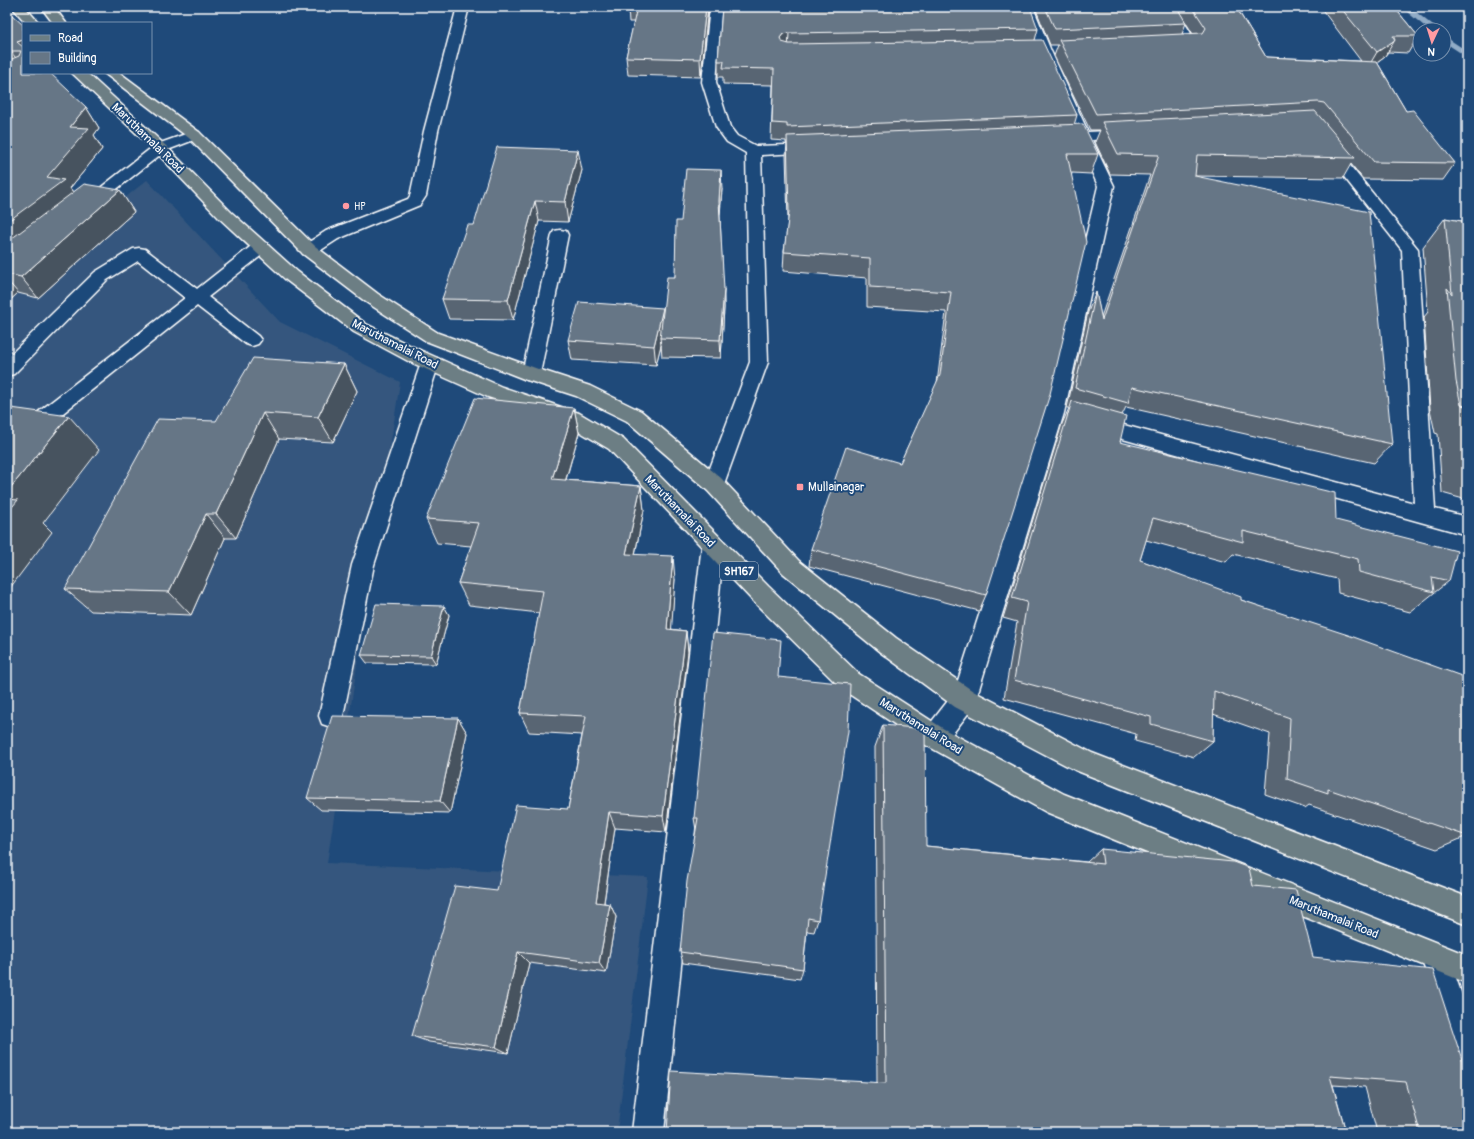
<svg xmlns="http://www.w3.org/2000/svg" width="1474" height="1139" font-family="Pangolin,sans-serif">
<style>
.built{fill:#34577e}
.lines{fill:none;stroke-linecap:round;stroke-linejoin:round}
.stream{fill:#91acc7;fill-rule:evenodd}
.minor-casing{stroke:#fff;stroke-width:3}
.major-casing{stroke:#fff;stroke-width:3}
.minor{fill:#1f4a7a;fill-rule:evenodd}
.major{fill:#6c7e84;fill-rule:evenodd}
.wall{fill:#586573;stroke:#fff;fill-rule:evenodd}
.shaded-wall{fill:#47535e;stroke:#fff}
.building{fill:#667686;stroke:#fff}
.poi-dot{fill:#ff9aa2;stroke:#1f4a7a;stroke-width:1.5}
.labels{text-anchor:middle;stroke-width:4;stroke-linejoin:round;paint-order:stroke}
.far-poi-label{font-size:10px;fill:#fff;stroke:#1f4a7a;text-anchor:start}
.shield{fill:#1f4a7a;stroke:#bcc9d7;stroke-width:1}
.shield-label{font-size:11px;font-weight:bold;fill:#fff}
.street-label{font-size:12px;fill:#fff;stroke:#1f4a7a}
.poi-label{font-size:12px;fill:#fff;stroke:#1f4a7a;text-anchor:start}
</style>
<rect width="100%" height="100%" fill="#1f4a7a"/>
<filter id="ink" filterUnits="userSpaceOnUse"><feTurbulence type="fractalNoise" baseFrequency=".025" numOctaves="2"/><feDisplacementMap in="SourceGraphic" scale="8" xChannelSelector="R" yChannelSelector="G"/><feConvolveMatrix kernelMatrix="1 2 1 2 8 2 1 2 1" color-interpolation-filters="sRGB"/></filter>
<g filter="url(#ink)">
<path class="built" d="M147,180L280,322L400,382L327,863L648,877L617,1132H7V293Z"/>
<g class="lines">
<g class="stream">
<path d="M1401,7H1410L1438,30H1429Z"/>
<path d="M1444,36L1467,51V57L1444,42Z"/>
</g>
<defs>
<g id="minor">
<path d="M457,7H469L438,131L426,196L420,205L338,239L315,254L309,255L303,254L301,250L303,246L326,231L408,199L410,196L424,131Z"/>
<path d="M710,7H722L716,82L730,127L737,136L756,146L817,144L822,145L824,148L822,151L817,152L761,155L768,362L724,484L721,490L714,492L707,490L704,484L750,362L746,153L727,142L716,127L702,82Z"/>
<path d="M1021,7H1033L1051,51L1088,132L1127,130L1132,131L1134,134L1132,137L1127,138L1092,140L1114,186L1064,413L976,699L973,707L944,745L935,749L926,745L923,737L926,729L954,693L1044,413L1098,186L1078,141H1054L1052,138L1054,135L1074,133L1037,51Z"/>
<path d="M1163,7H1175L1198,45L1196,48L1170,49L1168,46L1170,43L1182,42Z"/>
<path d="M194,131L199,132L201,135L199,138L165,151L90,210H78L76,207L155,145Z"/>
<path d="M1329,145L1334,146L1418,249L1435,509L1467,517V535L1094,431L1087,429L1084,424L1087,419L1094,417L1414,503L1402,250L1322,149L1324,146Z"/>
<path d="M560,230L566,231L568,235L540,374L538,379L531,381L524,379L522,374L552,235L554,231Z"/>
<path d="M261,242L267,243L269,247L267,251L208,297L258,336L261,340L258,344L252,346L246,344L197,306L33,437L26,439L19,437L16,432L19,427L185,298L138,261L107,280L14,374L7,376V358L95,272L133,249L139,248L145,249L197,289L255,243Z"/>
<path d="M430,357L437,358L439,363L374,565L343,716L340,724L331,727L322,724L319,716L352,565L421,363L423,358Z"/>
<path d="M713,536L721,539L724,545L664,1132H632L702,545L705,539Z"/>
<path d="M1435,943L1445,947L1467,1009V1068L1456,1064L1421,957L1425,947Z"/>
</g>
<g id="major">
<path d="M12,7H25L39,23H26Z"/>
<path d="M41,7H54L66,23H53Z"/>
<path d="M72,73H87L165,145L231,212L298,272L366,324L422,351L502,387L579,413L623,439L768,586L859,674L944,729L1064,794L1467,955V983L1046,812L926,745L843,690L752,600L609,449L565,423L488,397L408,361L354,332L286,280L219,218L155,151Z"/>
<path d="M104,73H120L199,132L315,246L378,294L438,333L538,369L590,386L641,411L721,478L799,561L896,638L973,691L1092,753L1467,897V925L1075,770L955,707L880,652L783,573L707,490L627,421L576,396L524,379L426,341L366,302L303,254L189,138Z"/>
</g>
</defs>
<use href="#minor" class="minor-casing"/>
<use href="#major" class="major-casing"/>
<use href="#minor" class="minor"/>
<use href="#major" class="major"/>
</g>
<g class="wall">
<path d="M628,7H708L701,77L628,75L626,57L634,22H629Z"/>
<path d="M722,7L1038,29L1035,40L1077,115L1074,125L1098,154L1091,174L1072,173L986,595L979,611L809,566L811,549L900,463L937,383L946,312L867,307V278L783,271L784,252L788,221L786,155L787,143H786V141L771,140L773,85L723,84V77H718V61Z"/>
<path d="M1035,7H1236L1266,57L1361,61L1320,7H1309H1394L1418,36L1408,53L1388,52L1385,56L1377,62L1406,111L1455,163L1443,180L1363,179L1351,164L1343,178L1195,176L1392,444L1374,463L1126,407L1122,415L1120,442L1336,520L1449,581L1410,612L1338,593L1337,579L1233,554L1226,562L1146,540L1140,560L1241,600L1463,677L1467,675V836L1437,849L1309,805L1305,808L1265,794L1270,734L1213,714V741L1194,757L1135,741L1136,734L1004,698L1017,622L1003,618L1062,424L1069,408H1067L1088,312L1096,292L1101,317L1150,175L1110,174L1095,142L1100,130H1090L1054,56L1058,45H1050ZM1183,18L1193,34H1182L1186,23Z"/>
<path d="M7,16L23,25V73L86,107L99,128L94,135L102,149L70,188L73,192L120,190L134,212L38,298L18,293L7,303Z"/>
<path d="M582,170L568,222L539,221L513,320L449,319L442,299L474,225Z"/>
<path d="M722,189L720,216L724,308L721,358L662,357L661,345L656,365L572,360L568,340L663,312L675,277L681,221Z"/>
<path d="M1445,218L1467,222V500L1442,493L1438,434L1435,433L1430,409L1424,317L1428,312L1423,247Z"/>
<path d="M344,364L357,391L333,442L279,439L236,538H225L191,615L91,611L65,589L216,421Z"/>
<path d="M574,408L579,433L566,480L641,486L644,510L635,555L675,579L671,629L686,631L688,652L666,832L615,828L604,903L610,904L616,917L606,973L529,963L508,1053L429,1042L412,1036L497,891L568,809L582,735L529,732L520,713L539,613L469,605L458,583L471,546L437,543L426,519Z"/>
<path d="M444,606L449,615L436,664L367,663L361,655Z"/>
<path d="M778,677L818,920L814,932L807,931L803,969L800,979L683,963L680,952L696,830L694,818Z"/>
<path d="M458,718L467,733L450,813L321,810L307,798Z"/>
<path d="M883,725L926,846L1087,862L1101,849L1253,886L1313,957L1467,1132H1377L1365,1087L1333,1085L1346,1132L877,1083L875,747Z"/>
</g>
<g class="shaded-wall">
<path d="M706,7H708L701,77L700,59Z"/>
<path d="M789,33L788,50L783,51L780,38L783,34Z"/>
<path d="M23,40V50L17,42Z"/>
<path d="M1395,40L1385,56L1367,69L1377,52Z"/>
<path d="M10,48L11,51L23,69L7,76V49Z"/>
<path d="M86,107L99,128L94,135L102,149L70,188L79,201L7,256V222L47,177L70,127Z"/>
<path d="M578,150L582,170L568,222L565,202Z"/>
<path d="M721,170L722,189L719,221V201Z"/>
<path d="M120,190L134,212L38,298L21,277Z"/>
<path d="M535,201L539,221L513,320L508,300Z"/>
<path d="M7,280L18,293L7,303Z"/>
<path d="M724,289V308L721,358L720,340Z"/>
<path d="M663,308L665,328L660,338L661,345L656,365L654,346Z"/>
<path d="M344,364L357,391L333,442L318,417Z"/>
<path d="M574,408L579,433L559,503L552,479Z"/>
<path d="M263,413L279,439L236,538L216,514Z"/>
<path d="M69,416L99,450L43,523L52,532L7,592V492Z"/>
<path d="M641,486L644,510L630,578L626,554Z"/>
<path d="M206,514L225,538L191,615L169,592Z"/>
<path d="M673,556L675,579L670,650L667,629Z"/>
<path d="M444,606L449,615L436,664L431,656Z"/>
<path d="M686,631L688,652L666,832L663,816Z"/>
<path d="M458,718L467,733L450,813L440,801Z"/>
<path d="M609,812L615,828L602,915L596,902Z"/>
<path d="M610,904L616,917L606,973L599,963Z"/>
<path d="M518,952L529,963L508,1053L496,1047Z"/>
</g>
<g class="building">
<path d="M637,7H706L700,59L626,57Z"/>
<path d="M722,7H1030L1038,29L789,33L783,34L780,38L782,42L789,44L1042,40L1077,115L787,127V124L772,123L774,69L723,68L724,61H718Z"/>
<path d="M1045,7H1177L1186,23L1055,29Z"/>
<path d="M1192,7H1236L1266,57L1377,62L1406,111L1413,110L1455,163L1374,162L1324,103L1318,102L1096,114L1059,40L1203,33L1206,28Z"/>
<path d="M1340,7H1394L1418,36H1393L1395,40L1377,52Z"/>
<path d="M11,14L23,25V40L17,42L23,47V73H50L86,107L70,127L89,128L47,177L64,180L7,222V61L19,56L21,51H11L10,48L7,49V16Z"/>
<path d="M1315,111L1355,158L1197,155L1195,176L1369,212L1392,444L1132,387L1128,403L1075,388L1096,292L1102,320L1159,155L1118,154L1102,122Z"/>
<path d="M1083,124L1098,154H1067L1086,242L1050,394L986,595L811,549L846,447L900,463L940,375L951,292L870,287V258L784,252L789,211L787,136Z"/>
<path d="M497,147L578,150L565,202L535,201L508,300L442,299L467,225H474Z"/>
<path d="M686,169L721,170L719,201L724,289L720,340L660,338L667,277H675L676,221H681Z"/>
<path d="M84,184L120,190L21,277L7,274V242Z"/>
<path d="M1445,218L1467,222V428L1465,406L1461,405L1456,381L1447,288L1452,294Z"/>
<path d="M579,302L663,308L654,346L568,340Z"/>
<path d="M253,358L344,364L318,417L263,413L216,514H206L169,592L65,589L158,419L216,421Z"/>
<path d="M475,398L574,408L552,479L641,486L626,554L673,556L667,629L686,631L663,816L609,812L596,902L610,904L599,963L518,952L496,1047L412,1036L455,886L497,891L516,805L568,809L586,716L520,713L543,591L458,583L479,523L426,519Z"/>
<path d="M1072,401L1126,416L1120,442L1335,493L1336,520L1457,551L1449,581L1432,577L1434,592L1359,572L1358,559L1243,531V542L1153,518L1140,560L1241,597V600L1348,635L1467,678V807H1466L1467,836L1328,789V793L1287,779L1290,718L1214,691L1213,741L1151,724V717L1014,680L1027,602L1012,598Z"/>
<path d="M11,408L69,416L7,492V413Z"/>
<path d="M7,499L18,500L7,513Z"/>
<path d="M376,604L444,606L431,656L361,655Z"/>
<path d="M713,633L781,640L778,677L850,684L848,731L818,920L808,918L803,969L680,952L687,881L698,818H694Z"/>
<path d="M332,716L458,718L440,801L307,798Z"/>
<path d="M883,725L925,729L926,846L1103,864L1101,849L1233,862L1249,868L1253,886L1296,890L1313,957L1433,970L1467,1075V1132H1420L1406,1082L1330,1076L1346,1132H667L671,1071L886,1083Z"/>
</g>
</g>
<g class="poi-dot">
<circle cx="346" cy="206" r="4"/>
<rect x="796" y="483" width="8" height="8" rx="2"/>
</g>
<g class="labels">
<g class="far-poi-label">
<text x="354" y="210">HP</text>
</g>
<rect class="shield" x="720" y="562" width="38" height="18" rx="3"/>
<g class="shield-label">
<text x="739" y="575">SH167</text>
</g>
<g class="street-label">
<text transform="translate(148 138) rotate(44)" y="4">Maruthamalai Road</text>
<text transform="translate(395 344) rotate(27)" y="4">Maruthamalai Road</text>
<text transform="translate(680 511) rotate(46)" y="4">Maruthamalai Road</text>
<text transform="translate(921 726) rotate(32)" y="4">Maruthamalai Road</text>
<text transform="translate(1334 917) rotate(22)" y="4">Maruthamalai Road</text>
</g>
<g class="poi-label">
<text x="808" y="491">Mullainagar</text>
</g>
</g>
<rect width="1474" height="1139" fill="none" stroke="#1f4a7a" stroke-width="24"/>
<rect x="12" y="12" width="1450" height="1115" fill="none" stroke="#fff" stroke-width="1.5" filter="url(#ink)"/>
<rect x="22" y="22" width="130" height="52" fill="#1f4a7a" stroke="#7992af"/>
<rect x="30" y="35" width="20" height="6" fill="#6c7e84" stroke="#7992af"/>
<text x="58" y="42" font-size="12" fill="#ffffff">Road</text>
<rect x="30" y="52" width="20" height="12" fill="#667686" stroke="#7992af"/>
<text x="58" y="62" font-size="12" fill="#ffffff">Building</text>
<g transform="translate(1432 42) rotate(184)"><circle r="19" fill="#1f4a7a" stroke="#7992af"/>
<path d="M0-3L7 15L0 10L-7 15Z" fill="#ff9aa2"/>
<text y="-6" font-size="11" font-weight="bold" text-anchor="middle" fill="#ffffff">N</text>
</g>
</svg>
